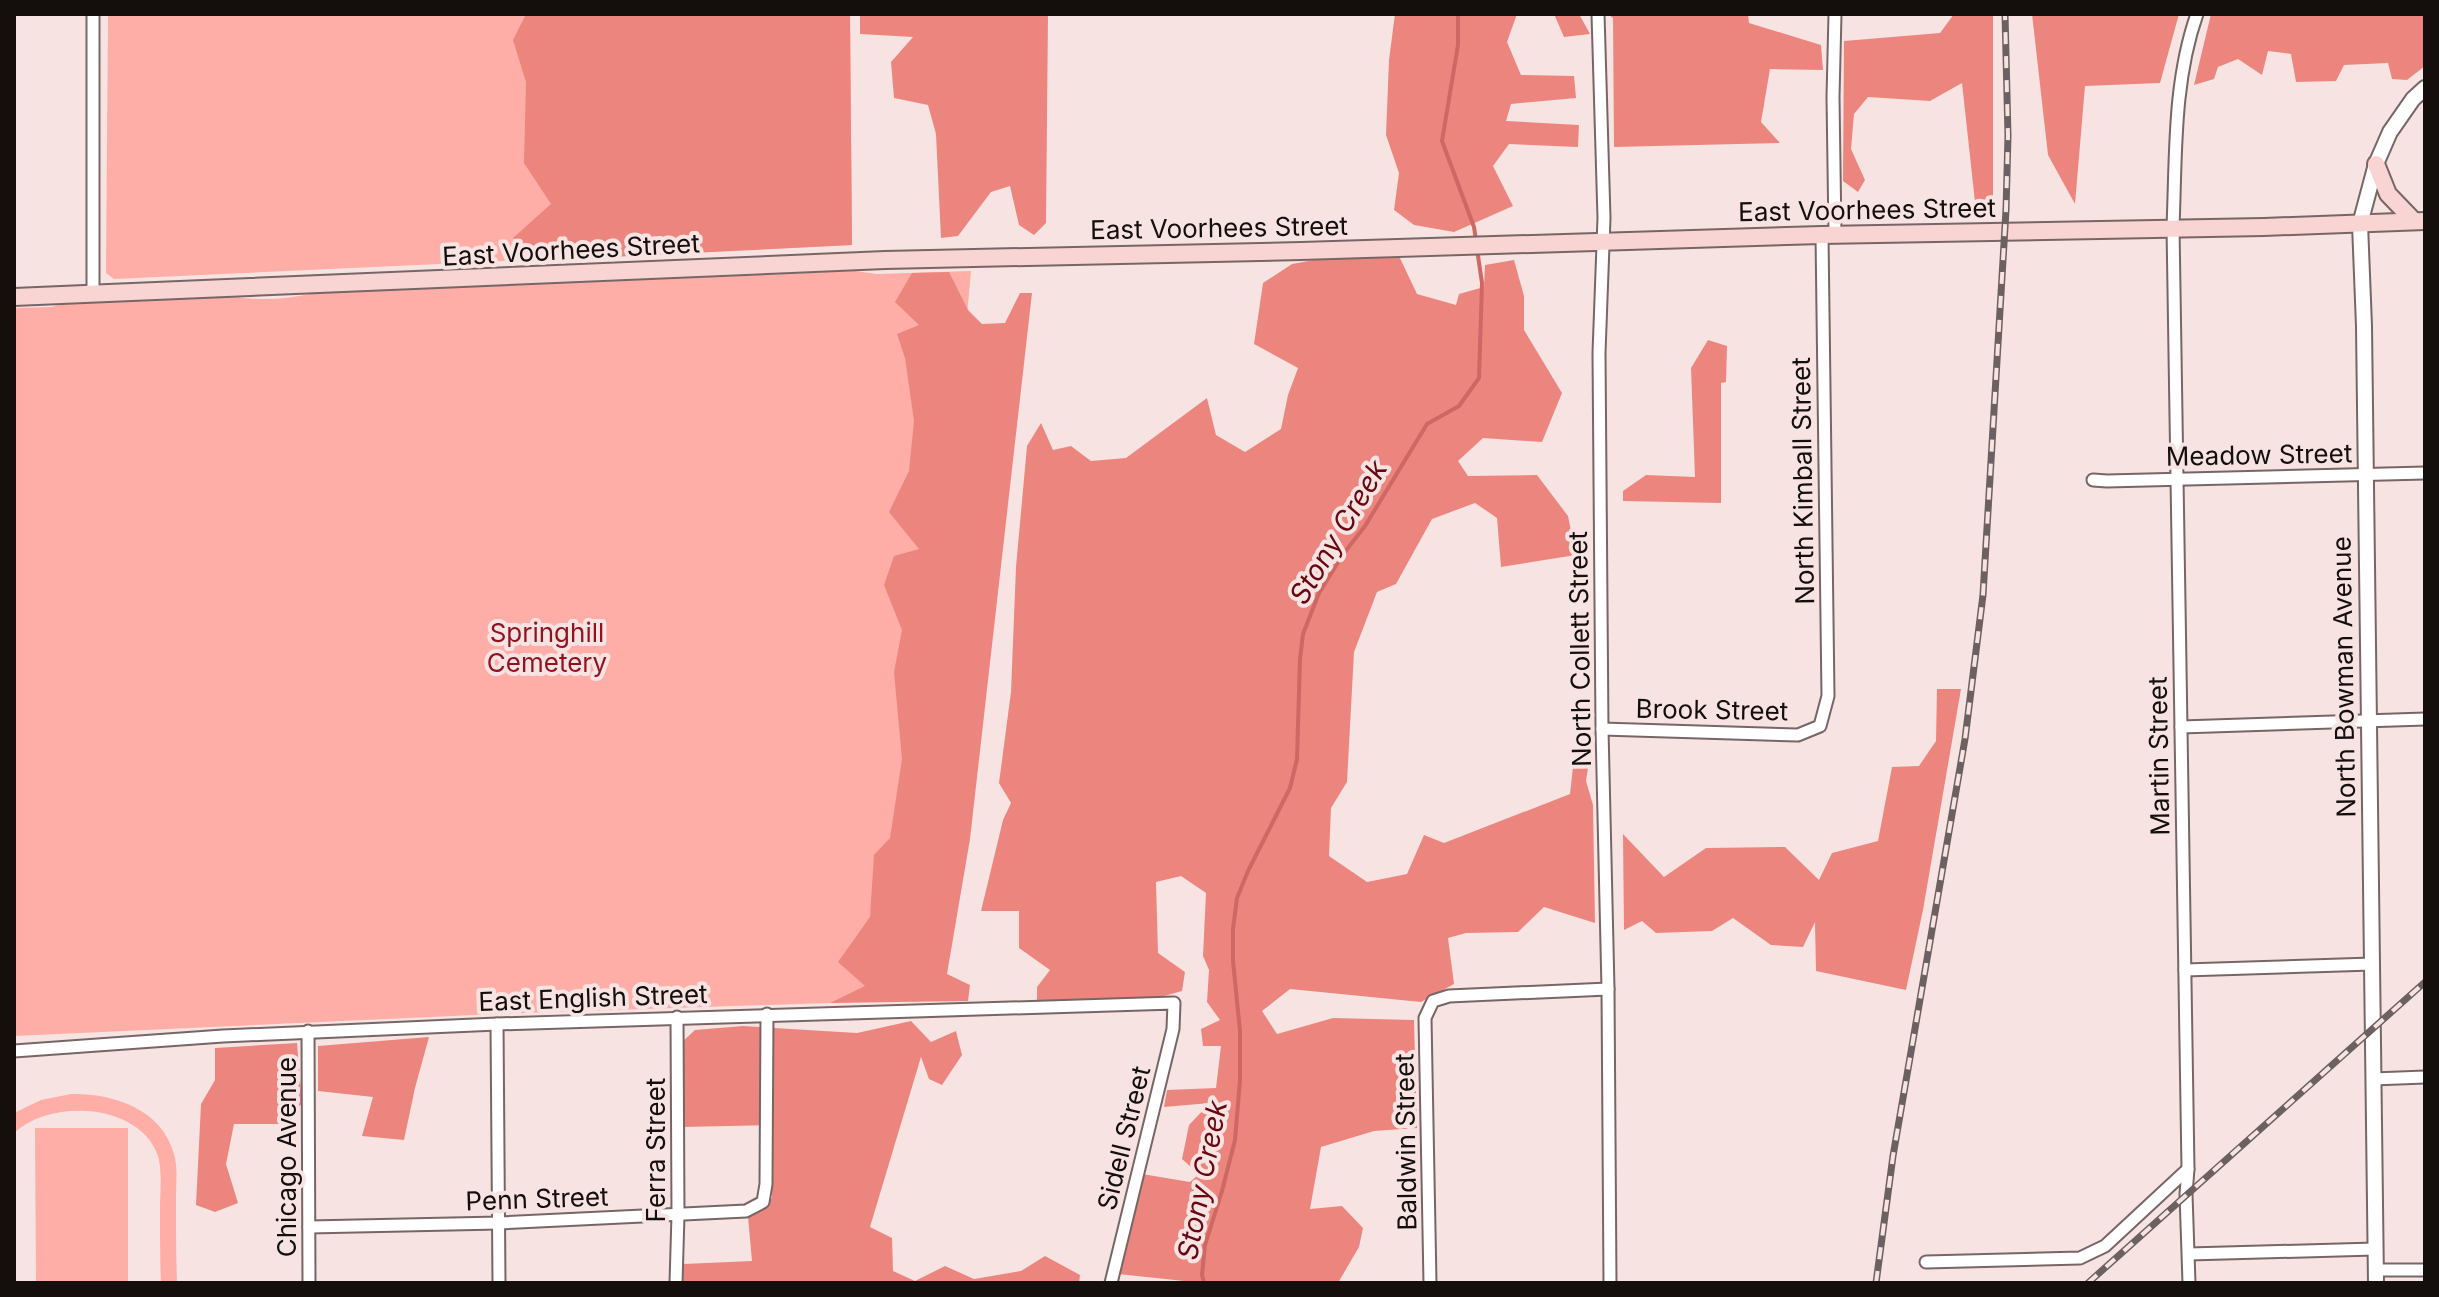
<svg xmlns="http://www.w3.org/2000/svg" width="2439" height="1297" font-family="Inter,sans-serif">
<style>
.green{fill:#feada7}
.forest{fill:#ed857f}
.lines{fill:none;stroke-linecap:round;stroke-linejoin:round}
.stream{stroke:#cd6864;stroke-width:4}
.minor-casing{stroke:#776665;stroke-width:15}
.tertiary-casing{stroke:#776665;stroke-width:18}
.secondary-casing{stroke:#776665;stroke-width:20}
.minor{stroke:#fff;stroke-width:11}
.tertiary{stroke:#fff;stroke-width:14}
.secondary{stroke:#f8d4d3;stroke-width:16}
.rail-casing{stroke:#6c6160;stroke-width:7}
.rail{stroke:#f7e4e2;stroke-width:4;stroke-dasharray:12;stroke-linecap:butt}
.labels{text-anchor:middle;stroke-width:8;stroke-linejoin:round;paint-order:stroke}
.street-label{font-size:26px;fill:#140e0d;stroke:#f7e4e2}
.park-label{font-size:26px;fill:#92131f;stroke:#f7e4e2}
.water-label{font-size:28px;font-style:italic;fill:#680711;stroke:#f7e4e2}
</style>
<rect width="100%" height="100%" fill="#f7e4e2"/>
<g class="green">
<path d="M108,14H850L852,245L114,279L106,273Z"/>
<path d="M855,271L877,274L971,271L952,484L888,1001L496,1014L14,1036V308L52,307L63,303L235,297C262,301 288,299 315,293Z"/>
<path d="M71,1094C113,1093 162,1109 174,1154C178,1168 176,1183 176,1197C176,1226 176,1254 177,1283H161C160,1258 160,1234 160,1209C160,1194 162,1176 159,1160C152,1129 118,1113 88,1111C62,1109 34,1115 14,1133V1113L41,1100Z"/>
<path d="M35,1128H128V1283H36Z"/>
</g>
<g class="forest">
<path d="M526,14H850L852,245L551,260L513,238L551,204L524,163L526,82L513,40Z"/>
<path d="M860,14H1048L1046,223L1034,235L1019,225L1010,186L991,192L958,236L941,238L936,134L928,105L894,98L891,62L913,37L860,34Z"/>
<path d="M1395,14H1517L1507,42L1521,75L1574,76L1576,98L1511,104L1506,121L1579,125L1578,147L1509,144L1493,166L1513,206L1454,232L1414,225L1394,210L1399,173L1386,135L1389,60Z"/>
<path d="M1554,14H1579L1590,34L1564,37Z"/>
<path d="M1608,14H1748L1749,23L1821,45L1823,70L1770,69L1761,122L1780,143L1614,147L1613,18Z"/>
<path d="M1954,14H1993V202H1975L1962,83L1930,101L1868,97L1854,114L1851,149L1865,180L1858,192L1843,181L1844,41L1940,33Z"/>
<path d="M2032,14H2179L2160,83L2085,86L2075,204L2048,155Z"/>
<path d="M2211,14H2425V66L2407,80L2392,79L2388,63L2344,65L2336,81L2296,82L2291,54L2268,51L2262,75L2238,59L2218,67L2214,79L2194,85Z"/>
<path d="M1399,256L1417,294L1456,305L1459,294L1484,287L1485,265L1514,260L1524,296V330L1562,393L1542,442L1483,438L1458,461L1468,476L1537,475L1568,516L1576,555L1501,567L1497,518L1475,503L1432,519L1396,584L1377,592L1354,652L1347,782L1331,808L1329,856L1367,882L1407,874L1424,835L1444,843L1570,794L1578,722L1594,729L1586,781L1593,805L1595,923L1544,907L1518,932L1466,933L1448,938L1454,984L1421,1002L1290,989L1262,1011L1277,1034L1333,1018L1414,1020L1417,1128L1374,1131L1321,1147L1310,1209L1342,1206L1363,1228L1359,1247L1338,1283H1184V1281L1118,1274L1142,1174L1190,1182L1199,1174L1182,1159L1189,1125L1210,1103L1164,1107L1167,1090L1216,1088L1221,1046H1203L1201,1029L1220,1020L1207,1002L1209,970L1203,956L1206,893L1181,876L1156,882L1158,953L1185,972L1182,991L1157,998L1037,1001V987L1050,970L1019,948V911H981L1003,820L1011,803L999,783L1011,692L1016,567L1027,446L1041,423L1053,450L1071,446L1091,461L1126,458L1207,398L1216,435L1245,452L1281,429L1288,395L1298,368L1254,344L1263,283L1292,264L1320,259Z"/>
<path d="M949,272L968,310L982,324L1005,323L1020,293H1032L970,839L947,974L970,985L968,1001L830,1003L865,986L838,962L870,917L874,855L890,838L902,759L894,672L902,630L884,585L894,556L919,549L889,512L909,471L914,421L905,358L897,334L919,325L895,302L912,273Z"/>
<path d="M1708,340L1727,346L1726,382L1721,383V503L1623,501V491L1646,475L1695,477L1691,368Z"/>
<path d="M1937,689H1961L1923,910L1906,990L1816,971L1815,922L1803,947L1771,945L1733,918L1712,931L1656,933L1642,921L1624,930L1623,834L1664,877L1706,848L1785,847L1819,880L1832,853L1878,841L1892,767L1919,766L1936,741Z"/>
<path d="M911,1021L931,1042L956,1031L962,1055L942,1085L929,1079L921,1057L870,1227L892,1238L893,1271L915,1281L945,1266L974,1279L1021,1271L1045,1256L1080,1275L1079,1283H682L683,1264L752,1261L748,1217L772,1198L771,1125L682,1127L681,1043L695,1030L743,1026L857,1033Z"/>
<path d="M429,1037L415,1088L404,1140L362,1136L373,1097L318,1091V1046Z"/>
<path d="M297,1043L302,1103L285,1124H234L226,1164L238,1203L215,1212L196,1205L201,1104L215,1080V1048Z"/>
</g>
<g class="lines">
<g class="stream">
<path d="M1458,14V45L1442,141L1474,227L1476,240"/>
<path d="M1204,1283L1202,1275L1205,1245L1222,1191L1235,1140L1240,1080V1031L1233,961V929L1237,898L1248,871L1290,788L1297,759L1300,659L1303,634L1319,593L1344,553L1365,526L1427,424L1459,406L1479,378L1482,283L1477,249"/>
</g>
<defs>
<g id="minor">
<path d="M93,14V293"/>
<path d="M1598,14L1604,218L1599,353L1602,729L1608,989L1610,1283"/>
<path d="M1835,14L1833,97L1835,235"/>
<path d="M2093,480L2107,481L2425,473"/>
<path d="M2181,727L2425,719"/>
<path d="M1602,729L1798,735L1820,726L1828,696L1822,235"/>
<path d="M2185,970L2372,964"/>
<path d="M497,1024L499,1283"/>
<path d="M308,1031L309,1283"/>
<path d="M14,1051L223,1036L497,1024L1174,1003L1173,1029L1111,1283"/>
<path d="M2373,1079L2425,1077"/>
<path d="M309,1227L499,1223L746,1211L763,1202L766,1184L767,1014"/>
<path d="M2189,1254L2375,1249"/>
<path d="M1926,1262L2080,1258L2105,1246L2188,1169"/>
<path d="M2375,1270H2425"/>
<path d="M676,1283L678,1215L677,1017"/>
<path d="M1430,1283L1425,1018L1433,1001L1449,996L1608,989"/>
<path d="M2189,1283L2186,1194L2188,1169L2173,227C2176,156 2173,82 2197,14"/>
</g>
<path id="tertiary" d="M2376,1283L2364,326L2360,224L2376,164L2390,132L2413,99L2425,88"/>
<g id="secondary">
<path d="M2376,164L2388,194L2414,221"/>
<path d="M14,297L885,260L1301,251L1822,235L2264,227L2425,221"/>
</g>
</defs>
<use href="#minor" class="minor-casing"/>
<use href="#tertiary" class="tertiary-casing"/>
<use href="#secondary" class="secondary-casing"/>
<use href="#minor" class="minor"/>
<use href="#tertiary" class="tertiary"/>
<use href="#secondary" class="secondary"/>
<defs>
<g id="rail">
<path d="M1876,1283L1893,1156L1965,739L1983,595L2006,210L2008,136L2005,14"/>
<path d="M2088,1283L2425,982"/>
</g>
</defs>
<use href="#rail" class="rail-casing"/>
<use href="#rail" class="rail"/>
</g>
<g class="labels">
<g class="street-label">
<text transform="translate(1867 210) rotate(-1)" y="9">East Voorhees Street</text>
<text transform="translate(1219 228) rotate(-1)" y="9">East Voorhees Street</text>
<text transform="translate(571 250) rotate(-3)" y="9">East Voorhees Street</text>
<text transform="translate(2259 455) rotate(-1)" y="9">Meadow Street</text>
<text transform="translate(1803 481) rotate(-91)" y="9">North Kimball Street</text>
<text transform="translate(1580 649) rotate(-91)" y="9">North Collett Street</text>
<text transform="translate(2344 677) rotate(-91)" y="9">North Bowman Avenue</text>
<text transform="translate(1712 710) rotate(1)" y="9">Brook Street</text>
<text transform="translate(2159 756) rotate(-91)" y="9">Martin Street</text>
<text transform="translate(593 998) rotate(-2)" y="9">East English Street</text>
<text transform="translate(1124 1138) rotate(-76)" y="9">Sidell Street</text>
<text transform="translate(1406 1142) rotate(-91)" y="9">Baldwin Street</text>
<text transform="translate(656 1150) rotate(-90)" y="9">Ferra Street</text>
<text transform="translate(287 1157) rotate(-90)" y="9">Chicago Avenue</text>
<text transform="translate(537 1199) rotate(-2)" y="9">Penn Street</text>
</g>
<g class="park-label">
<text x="547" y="642">Springhill<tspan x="547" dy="30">Cemetery</tspan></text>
</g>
<g class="water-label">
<text transform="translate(1338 532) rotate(-59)" y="10">Stony Creek</text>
<text transform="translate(1202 1180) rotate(-79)" y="10">Stony Creek</text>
</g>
</g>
<rect width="2439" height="1297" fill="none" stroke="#140e0d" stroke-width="32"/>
</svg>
